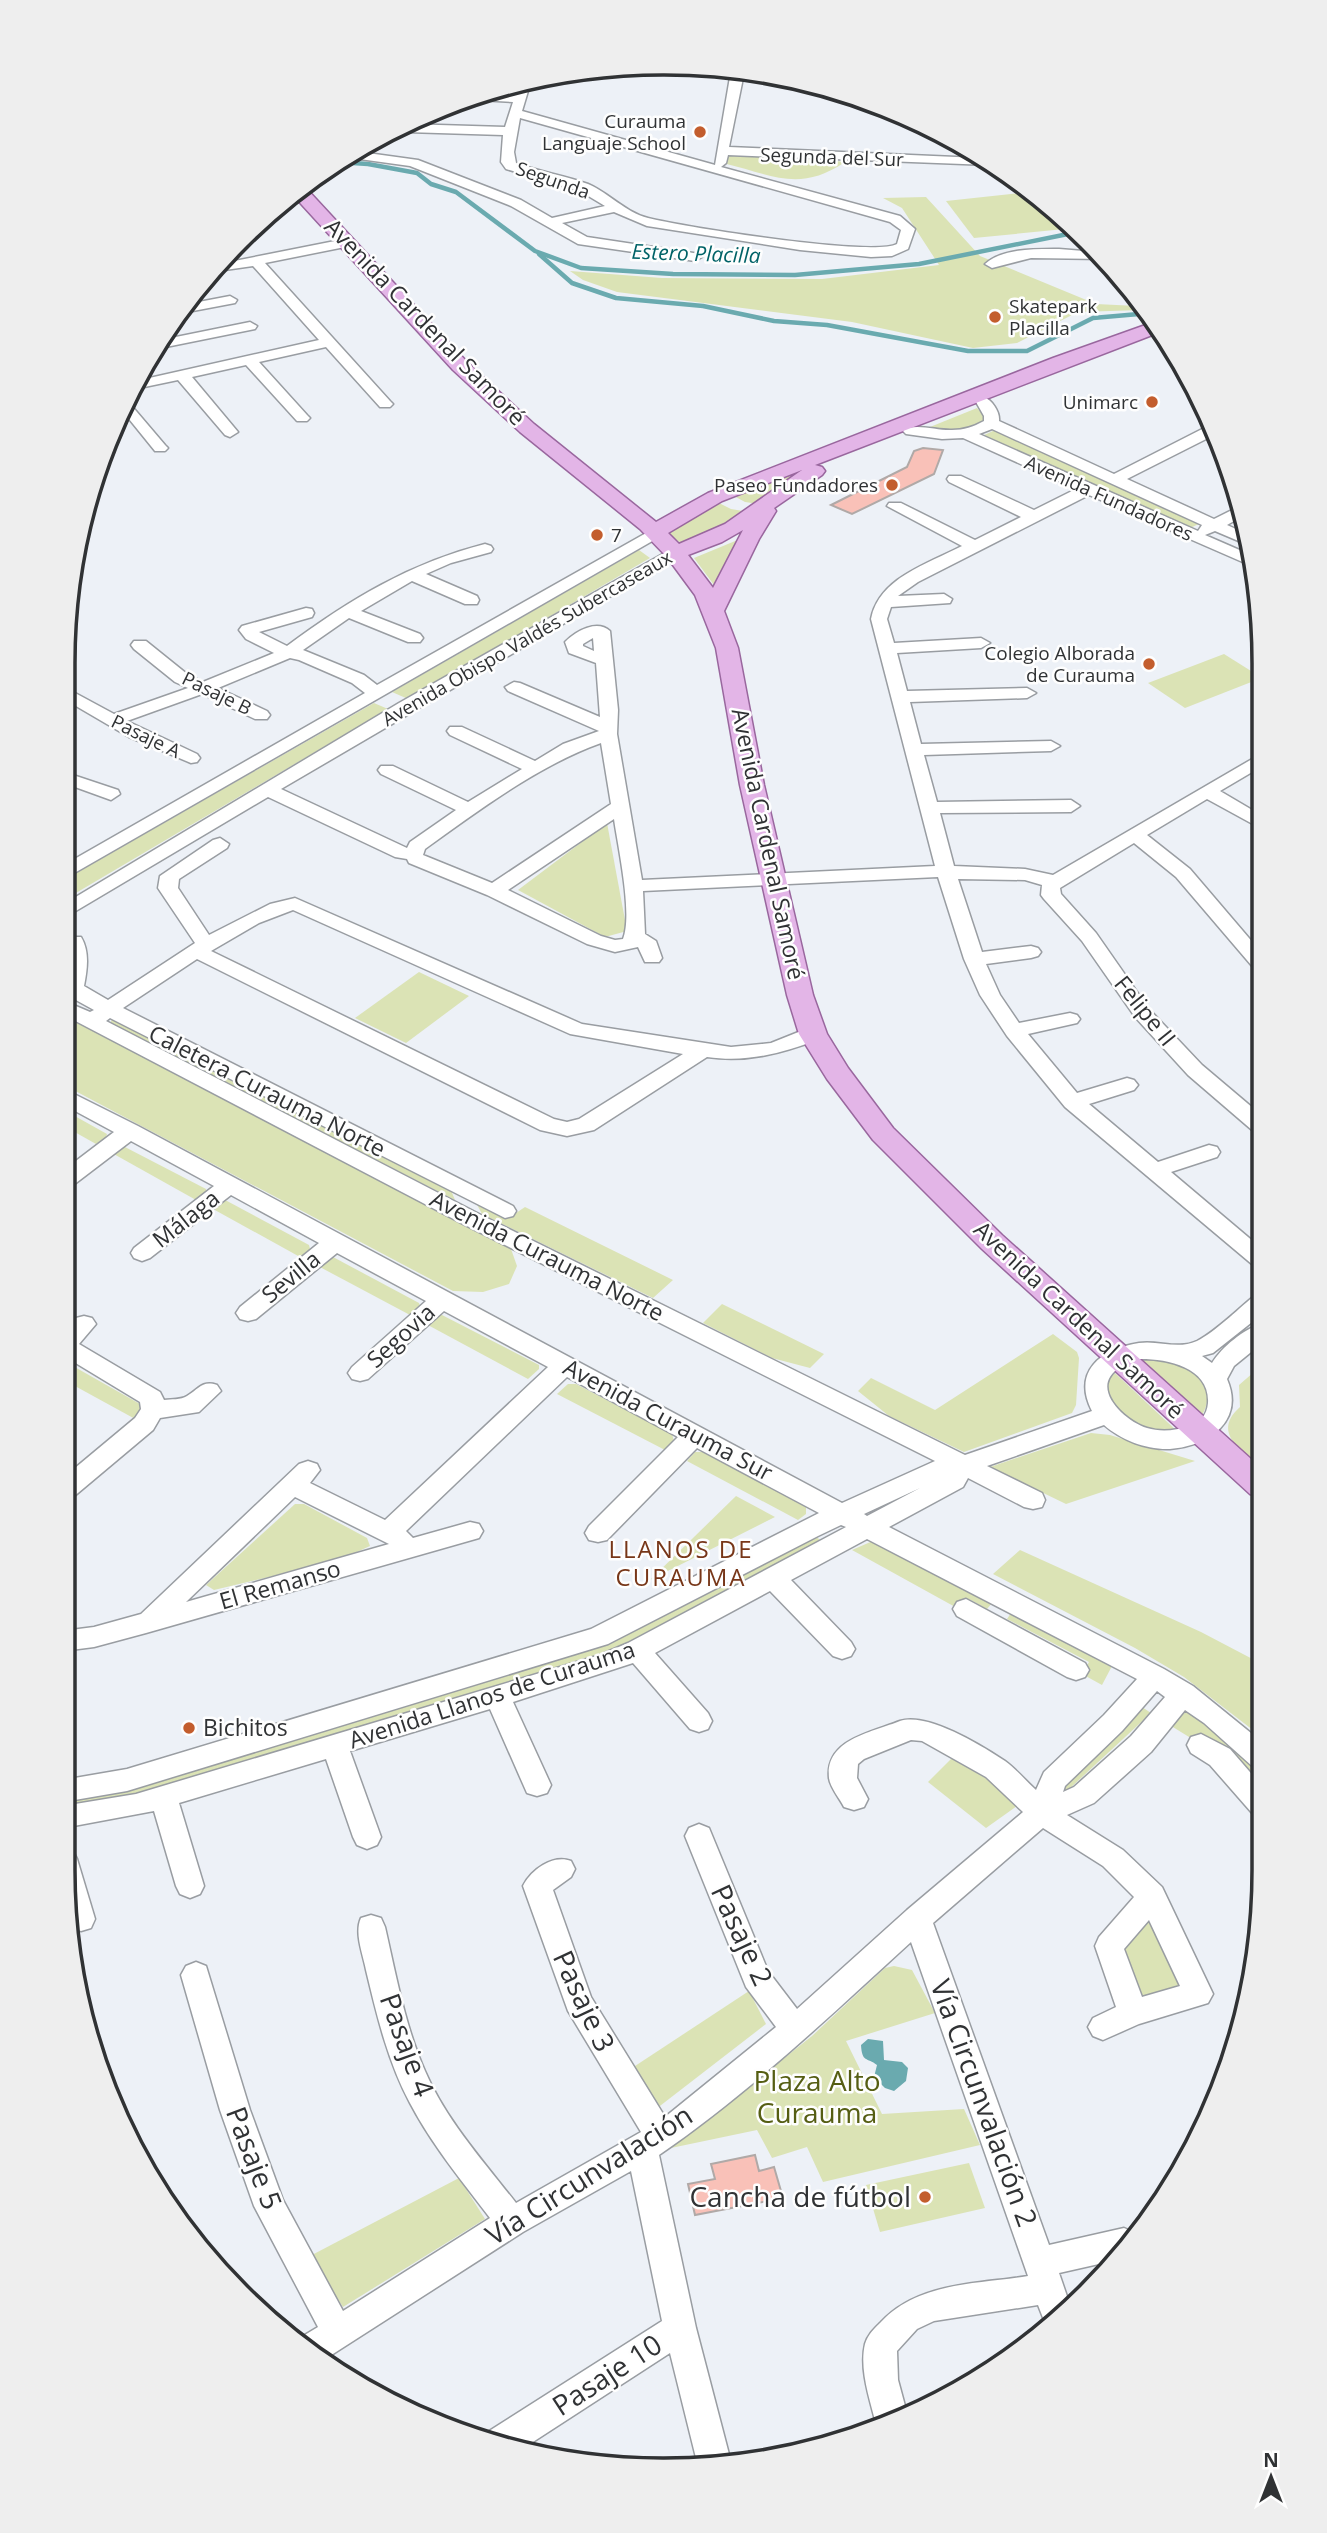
<svg xmlns="http://www.w3.org/2000/svg" width="1327" height="2533" font-family="'Open Sans',sans-serif">
<style>
.green{fill:#dbe3b5}
.water{fill:#6aaaaf}
.lines{fill:none;stroke-linecap:round;stroke-linejoin:round}
.stream{stroke:#6aaaaf;stroke-width:4.5}
.building{fill:#f9c1b8;stroke:#b0a9a7;stroke-width:2}
.minor-casing{stroke:#999da2;stroke-width:3}
.major-casing{stroke:#99679e;stroke-width:3}
.minor{fill:#fff;fill-rule:evenodd}
.major{fill:#e3b5e7;fill-rule:evenodd}
.poi-dot{fill:#c35d2d;stroke:#fefefe;stroke-width:2.5}
.labels{text-anchor:middle;stroke-width:5;stroke-linejoin:round;paint-order:stroke}
.far-poi-label{font-size:19px;fill:#303234;stroke:#fefefe;text-anchor:end}
.far-street-label{font-size:19px;fill:#303234;stroke:#fefefe}
.far-water-label{font-size:21px;font-style:italic;fill:#006267;stroke:#fefefe}
.street-label{font-size:23px;fill:#303234;stroke:#fefefe}
.poi-label{font-size:23px;fill:#303234;stroke:#fefefe;text-anchor:start}
.neighbourhood-label{font-size:24px;letter-spacing:2px;fill:#773618;stroke:#fefefe}
.near-street-label{font-size:28px;fill:#303234;stroke:#fefefe}
.near-park-label{font-size:28px;fill:#555e13;stroke:#fefefe}
.near-poi-label{font-size:28px;fill:#303234;stroke:#fefefe;text-anchor:end}
.rim{fill:none;stroke:#303234;stroke-width:3.5}
</style>
<rect width="100%" height="100%" fill="#edf1f7"/>
<g class="green">
<path d="M730,155L836,161L845,162C799,193 773,175 723,163Z"/>
<path d="M1030,192L1059,212L1075,228L974,238L946,201Z"/>
<path d="M926,197L980,256L1096,304L1137,306L1142,310L1078,312L1017,343L973,348L852,322L617,292L583,280L570,271L662,278L822,279L939,265L902,208L883,198Z"/>
<path d="M977,408L983,415V421C967,433 949,431 930,427Z"/>
<path d="M995,430L1201,523L1188,529L982,436Z"/>
<path d="M796,471L798,473L759,504L745,502L734,496Z"/>
<path d="M717,502L731,509L749,512L718,532L683,544L667,534L668,528Z"/>
<path d="M740,539L720,593L694,558Z"/>
<path d="M639,550L650,558L408,699L392,692Z"/>
<path d="M1224,654L1259,676V679L1185,708L1148,683Z"/>
<path d="M374,703L388,709L64,900V880Z"/>
<path d="M607,823L627,931L605,937L518,890Z"/>
<path d="M419,972L469,996L406,1043L355,1018Z"/>
<path d="M64,1016L511,1249L517,1266L509,1284L483,1292L453,1291L64,1085Z"/>
<path d="M112,1019H117L450,1188L455,1200L110,1024Z"/>
<path d="M64,1110L107,1134L106,1137L96,1144L64,1126Z"/>
<path d="M123,1146L206,1189V1192L196,1200L112,1153Z"/>
<path d="M474,1199L510,1217L525,1207L673,1280L653,1298L482,1214Z"/>
<path d="M222,1201H227L309,1245L310,1249L300,1257L213,1209Z"/>
<path d="M328,1257H333L419,1303L420,1306L410,1315L318,1266Z"/>
<path d="M722,1304L824,1354L810,1368L772,1358L703,1323Z"/>
<path d="M436,1315H442L539,1365V1369L528,1379L426,1324Z"/>
<path d="M1053,1334L1077,1352L1079,1358L1076,1405L1072,1413L964,1452L889,1416L858,1391L871,1378L935,1410Z"/>
<path d="M1146,1357C1157,1359 1174,1359 1185,1364C1205,1372 1214,1397 1202,1415L1137,1361Z"/>
<path d="M64,1361L140,1404L141,1409L137,1420L64,1380Z"/>
<path d="M1261,1366V1468C1242,1450 1211,1433 1240,1407L1239,1385Z"/>
<path d="M1115,1373L1180,1434L1136,1427L1107,1402L1106,1382Z"/>
<path d="M568,1384H576L672,1434L674,1441L665,1450L557,1394Z"/>
<path d="M1091,1433L1110,1435L1195,1461L1066,1504L990,1467Z"/>
<path d="M695,1452H703L806,1507V1514L798,1520L687,1461Z"/>
<path d="M736,1496L775,1517L650,1580Z"/>
<path d="M295,1504H304L367,1538L370,1546L337,1561L214,1590L206,1585Z"/>
<path d="M815,1536L823,1542L625,1648L161,1789L79,1805L72,1802L73,1799L593,1648Z"/>
<path d="M875,1540L992,1603L987,1609L969,1599L957,1608L852,1550Z"/>
<path d="M1020,1550L1201,1632L1262,1664V1737L1184,1677L1135,1648L993,1574Z"/>
<path d="M1011,1613L1112,1666L1102,1685L1082,1674L1089,1662L1007,1619Z"/>
<path d="M1142,1707L1151,1713L1067,1791L1059,1784Z"/>
<path d="M1182,1710C1203,1711 1248,1760 1262,1777V1794L1241,1769L1168,1724Z"/>
<path d="M953,1757L985,1775L1017,1806L986,1828L928,1782Z"/>
<path d="M1151,1911L1185,1988L1134,2001L1116,1946Z"/>
<path d="M894,1966L912,1970L935,2013L846,2041L882,2114L964,2109L980,2145L823,2182L807,2147L772,2158L757,2130L671,2148L812,2036L885,1968Z"/>
<path d="M749,1991L766,2024L656,2109L632,2068Z"/>
<path d="M969,2163L985,2208L880,2232L866,2185Z"/>
<path d="M459,2178L485,2219L343,2307L310,2256Z"/>
</g>
<path class="water" d="M868,2039L883,2041L884,2060L902,2062L908,2068L906,2081L894,2091L885,2088L874,2077L877,2065C867,2057 862,2063 861,2045Z"/>
<g class="lines">
<g class="stream">
<path d="M337,162L368,164L417,173L431,184L456,192L535,251L581,268L673,274L795,275L919,264L1078,232"/>
<path d="M539,254L572,283L616,298L703,306L774,321L827,325L968,351H1027L1093,318L1139,314L1152,319"/>
</g>
</g>
<g class="building">
<path d="M923,448L943,450L934,474L852,514L831,505L907,467L914,451Z"/>
<path d="M755,2155L759,2171L774,2167L783,2198L695,2215L688,2184L715,2179L711,2164Z"/>
</g>
<g class="lines">
<defs>
<g id="minor">
<path d="M625,67L733,69L772,76L766,79L743,78L729,147L979,158L989,165L728,155L726,163L721,167L900,216L915,229L908,249L892,256L871,257L800,250L647,226L614,212L562,223L587,237L700,254L702,257L695,261L578,244L511,206L410,166L345,157L353,151L418,160L521,200L552,218L605,206L580,191L506,169L501,162L503,135L406,132L400,128L406,124L505,127L513,102L461,99L476,93L515,94L519,83L531,81L522,111L715,165L730,77L576,70ZM520,118L890,222L901,230L897,244C872,257 684,227 648,218C625,212 609,193 588,184C564,175 539,172 516,163L514,152Z"/>
<path d="M345,239L350,240V246L265,263L390,401L393,404L390,407H380L326,347L259,362L307,415L310,418L307,421H297L246,365L192,377L238,432L230,437L225,435L178,380L130,390L136,381L319,340L253,266L211,272L219,264Z"/>
<path d="M1059,249L1096,252L1104,259L1031,258L992,268L985,264C1003,248 1036,249 1059,249Z"/>
<path d="M230,296L237,300L235,303L177,314L183,305Z"/>
<path d="M250,322L257,326L255,329L156,349L161,340Z"/>
<path d="M984,397C992,400 1000,412 999,421L1114,474L1210,425L1213,424L1218,433L1127,479L1214,519L1238,507L1241,517L1227,525L1245,533L1248,545L1215,531L1205,535L1251,555L1254,567L1089,495L918,582L898,596L944,594L952,599L950,603L891,607L887,619L894,643L981,638L990,643L981,648L897,653L907,691L1027,688L1036,693L1027,698L910,702L921,744L1051,741L1060,746L1051,751L924,755L937,802L1071,800L1080,806L1071,812L940,813L954,866L1025,869L1053,875L1259,755V768L1220,791L1259,814L1260,828L1207,799L1147,835L1190,869L1260,951V968L1252,966L1176,877L1134,843L1060,888L1061,894L1096,933L1149,1009L1202,1065L1260,1114V1132L1252,1130L1188,1075L1135,1017L1082,941L1044,899L1041,895L1042,885L1025,880L958,879L982,952L1031,946L1038,948L1041,952L1038,956L1031,958L986,964L1000,995L1019,1023L1070,1013L1077,1015L1080,1019L1077,1023L1028,1034L1077,1093L1127,1078L1134,1080L1138,1085L1134,1090L1089,1104L1158,1162L1209,1145L1217,1147L1220,1152L1217,1157L1171,1172L1261,1248V1268L1253,1265L1065,1107L1007,1036L980,995L964,959L938,877L643,891L645,934L656,941L662,958L659,962H645L638,947L615,952L587,944L487,895L409,863L407,859L395,857L268,797L64,918V904L399,703L675,547L681,549L683,552L681,555L281,789L407,848L410,842L456,810L381,774L378,770L381,766H393L468,802L522,769L450,735L447,731L450,727H462L535,761L563,744L599,731L508,691L505,687L514,682L520,683L600,717L596,663L569,653L565,642C576,631 597,619 610,631L618,710L617,734L642,880L935,866L871,619C879,578 927,564 962,546L887,506L889,503H901L975,540L1021,517L949,482L947,479L949,476H961L1034,510L1076,489L963,438L942,439L906,434L903,431C913,422 938,431 952,430C964,430 973,427 984,421V416L976,402ZM992,429L1202,525L1198,531L979,434ZM593,638L594,651L583,646V644ZM601,743L611,804L492,883L423,855L425,849C478,811 539,765 601,743ZM614,819C618,847 633,914 623,939L615,940L601,936L508,890Z"/>
<path d="M125,398L165,445L168,448L165,451H155L121,409Z"/>
<path d="M655,528L661,530L663,533L661,536L64,879V865L365,693L352,683L299,660L290,658L218,688L267,711L270,715L267,719H255L202,694L127,721L197,754L200,758L197,762L191,763L129,737L64,699V687L114,714L188,688L175,682L134,649L131,645L134,641H146L187,674L203,682L274,653L246,639L239,630L242,626L306,608L312,609L314,613L312,617L259,632L287,646C349,600 410,563 485,544L491,546L493,549L491,552L451,563L426,574L477,596L479,600L477,604H465L412,581L361,611L420,634L423,638L420,642H408L349,618L303,650L364,675L377,685Z"/>
<path d="M64,772L118,790L120,794L111,800L64,783Z"/>
<path d="M220,838L229,844L227,848L179,879L178,888L209,935L270,904L295,898L582,1024L731,1047L771,1043L806,1029H820L823,1034L820,1039C782,1053 748,1063 707,1057L594,1130L567,1136L540,1130L197,959L123,1008L513,1206L516,1211L513,1216L505,1218L110,1018L106,1021L479,1214L965,1455L1092,1411C1072,1372 1100,1349 1139,1343C1159,1340 1177,1350 1197,1341C1215,1332 1237,1310 1253,1297L1261,1295V1315L1213,1353L1202,1356L1212,1363C1222,1347 1244,1329 1261,1324V1344L1234,1366L1227,1379C1245,1421 1209,1446 1170,1449C1147,1450 1121,1440 1104,1425L987,1466L1042,1493L1045,1500L1042,1507L1033,1509L1024,1507L968,1478L963,1487L889,1527L1164,1669L1193,1686L1262,1742V1769L1252,1766L1204,1723L1185,1710L1151,1752L1094,1803L1067,1815L1123,1850L1162,1887L1213,1994L1208,2003L1139,2024L1103,2040L1093,2036L1088,2027L1093,2018L1116,2007L1095,1946L1099,1937L1134,1897L1103,1866L1043,1828L933,1923L1049,2245L1124,2228L1133,2232L1112,2261L1059,2273L1071,2308L1047,2328L1038,2305L934,2321L917,2329L897,2351L898,2380L908,2417L878,2428L876,2424C870,2400 859,2369 865,2344C868,2334 875,2328 881,2322C918,2282 978,2284 1028,2276L911,1942C830,2016 749,2093 659,2155L696,2328L731,2462L703,2469L698,2466L670,2353L519,2451L508,2450L484,2439L486,2433L662,2321L631,2171L523,2232L322,2361L298,2339L318,2327L254,2206L220,2110L181,1975L186,1966L196,1962L206,1966L250,2110L283,2200L343,2311L490,2218C462,2181 432,2145 410,2103C388,2062 377,2016 366,1970C363,1954 354,1933 361,1918L371,1915L381,1918L385,1927C396,1975 405,2026 425,2071C446,2120 484,2162 516,2203L641,2132L568,2011L523,1886C531,1870 553,1854 571,1861L575,1869L571,1877L553,1890L591,1997L665,2117L776,2027L746,1987L685,1836L689,1828L699,1824L709,1828L768,1971L797,2009L907,1910L1023,1812L986,1777L922,1741L911,1740L864,1759L858,1764L857,1778L868,1799L864,1807L854,1810L844,1807C840,1799 830,1787 829,1778C825,1739 873,1732 900,1721C927,1712 981,1745 1005,1761C1016,1769 1026,1781 1036,1790L1044,1772L1104,1715L1137,1679L867,1539L791,1580L851,1642L855,1649L851,1656L842,1659L833,1656L770,1591L655,1653L708,1713L712,1721L708,1729L699,1732L690,1729L633,1663L513,1702L551,1785L547,1793L537,1796L527,1793L490,1709L350,1751L381,1837L377,1845L367,1849L357,1845L353,1837L326,1759L179,1803L204,1886L200,1894L190,1898L180,1894L176,1886L154,1811L63,1828V1806L136,1794L600,1655L628,1643L846,1527L841,1525L818,1536L608,1644L127,1791L63,1802V1780L127,1769L591,1629L819,1513L697,1448L607,1540L598,1542L589,1540L585,1533L589,1526L678,1437L567,1377L406,1531L413,1538L470,1522L479,1524L483,1531L479,1538L146,1633L94,1647L63,1651V1631L94,1627L141,1614L299,1464L308,1461L317,1464L320,1470L310,1483L385,1520L548,1367L444,1311L368,1379L360,1381L352,1379L348,1373L352,1367L426,1301L337,1253L256,1319L248,1321L240,1319L236,1313L240,1307L319,1243L231,1195L150,1258L142,1261L134,1258L131,1253L134,1248L214,1186L131,1141L72,1186L64,1188V1170L114,1132L64,1105V1089L138,1126L842,1503L935,1461L463,1224L64,1015V1001L90,1012L94,1010L74,999L64,987L68,965L64,941L67,937H81C90,952 87,970 84,986L108,1000L195,943L158,888L160,876L213,840ZM293,910L570,1034L683,1054L579,1119L567,1122L554,1119L211,951L259,923ZM1141,1359C1169,1359 1210,1368 1208,1403C1207,1415 1200,1423 1189,1426C1175,1431 1160,1432 1147,1428C1124,1421 1087,1386 1121,1367C1127,1363 1134,1362 1141,1359ZM920,1488L867,1516L864,1514ZM295,1497L389,1544L186,1602ZM1157,1691L1165,1697L1131,1736L1074,1787L1063,1792L1065,1786L1122,1731ZM1149,1920L1180,1986L1142,1997L1124,1949Z"/>
<path d="M84,1316L92,1318L96,1324L79,1344L160,1392L164,1400C171,1399 181,1400 187,1396C199,1389 202,1380 217,1385L221,1391L199,1412L160,1418L153,1430L72,1498L63,1501V1478L135,1418L141,1409L140,1402L64,1356V1331L76,1318Z"/>
<path d="M966,1599L1085,1663L1089,1670L1085,1677L1076,1680L1067,1677L957,1616L953,1609L957,1602Z"/>
<path d="M1201,1734L1230,1749L1262,1786V1816L1252,1813L1210,1765L1191,1753L1187,1745L1191,1737Z"/>
<path d="M63,1847L73,1851L77,1859L95,1919L91,1928L81,1931L73,1928L63,1870Z"/>
</g>
<path id="major" d="M304,186L467,362L534,424L656,522L708,493L1053,358L1154,322L1160,332L815,465L822,467L825,471L822,475L774,508L776,511L759,539L724,611L738,648L764,785L813,995L827,1034L848,1068L893,1128L1002,1235L1261,1468L1262,1498L1250,1494L982,1249L873,1140L827,1079L799,1034L787,995L740,785L716,648L695,595L667,557L640,529L520,432L453,370L292,194ZM802,470L725,524L679,544L668,533L722,501ZM743,530L713,588L688,555L722,542Z"/>
</defs>
<use href="#minor" class="minor-casing"/>
<use href="#major" class="major-casing"/>
<use href="#minor" class="minor"/>
<use href="#major" class="major"/>
</g>
<g class="poi-dot">
<circle cx="700" cy="132" r="7"/>
<circle cx="995" cy="317" r="7"/>
<circle cx="1152" cy="402" r="7"/>
<circle cx="892" cy="485" r="7"/>
<circle cx="597" cy="535" r="7"/>
<circle cx="1149" cy="664" r="7"/>
<circle cx="189" cy="1728" r="7"/>
<circle cx="925" cy="2197" r="7"/>
</g>
<g class="labels">
<g class="far-poi-label">
<text x="686" y="128">Curauma<tspan x="686" dy="22">Languaje School</tspan></text>
<text x="1009" y="313" text-anchor="start">Skatepark<tspan x="1009" dy="22">Placilla</tspan></text>
<text x="1138" y="409">Unimarc</text>
<text x="878" y="492">Paseo Fundadores</text>
<text x="611" y="542" text-anchor="start">7</text>
<text x="1135" y="660">Colegio Alborada<tspan x="1135" dy="22">de Curauma</tspan></text>
</g>
<g class="far-street-label">
<text transform="translate(832 157) rotate(2)" y="7">Segunda del Sur</text>
<text transform="translate(553 180) rotate(19)" y="7">Segunda</text>
<text transform="translate(1109 498) rotate(24)" y="7">Avenida Fundadores</text>
<text transform="translate(527 638) rotate(-30)" y="7">Avenida Obispo Valdés Subercaseaux</text>
<text transform="translate(217 693) rotate(26)" y="7">Pasaje B</text>
<text transform="translate(146 736) rotate(26)" y="7">Pasaje A</text>
</g>
<g class="far-water-label">
<text transform="translate(696 254) rotate(2)" y="7">Estero Placilla</text>
</g>
<g class="street-label">
<text transform="translate(425 322) rotate(46)" y="8">Avenida Cardenal Samoré</text>
<text transform="translate(768 844) rotate(78)" y="8">Avenida Cardenal Samoré</text>
<text transform="translate(1145 1011) rotate(51)" y="8">Felipe II</text>
<text transform="translate(267 1091) rotate(27)" y="8">Caletera Curauma Norte</text>
<text transform="translate(186 1219) rotate(-38)" y="8">Málaga</text>
<text transform="translate(547 1256) rotate(27)" y="8">Avenida Curauma Norte</text>
<text transform="translate(291 1277) rotate(-39)" y="8">Sevilla</text>
<text transform="translate(1079 1320) rotate(43)" y="8">Avenida Cardenal Samoré</text>
<text transform="translate(401 1336) rotate(-42)" y="8">Segovia</text>
<text transform="translate(668 1420) rotate(28)" y="8">Avenida Curauma Sur</text>
<text transform="translate(280 1585) rotate(-16)" y="8">El Remanso</text>
<text transform="translate(492 1695) rotate(-18)" y="8">Avenida Llanos de Curauma</text>
</g>
<g class="poi-label">
<text x="203" y="1736">Bichitos</text>
</g>
<g class="neighbourhood-label">
<text x="681" y="1558">LLANOS DE<tspan x="681" dy="28">CURAUMA</tspan></text>
</g>
<g class="near-street-label">
<text transform="translate(742 1935) rotate(65)" y="10">Pasaje 2</text>
<text transform="translate(584 2001) rotate(65)" y="10">Pasaje 3</text>
<text transform="translate(407 2045) rotate(70)" y="10">Pasaje 4</text>
<text transform="translate(984 2103) rotate(70)" y="10">Vía Circunvalación 2</text>
<text transform="translate(254 2158) rotate(69)" y="10">Pasaje 5</text>
<text transform="translate(589 2175) rotate(-32)" y="10">Vía Circunvalación</text>
<text transform="translate(607 2375) rotate(-33)" y="10">Pasaje 10</text>
</g>
<g class="near-park-label">
<text x="817" y="2091">Plaza Alto<tspan x="817" dy="32">Curauma</tspan></text>
</g>
<g class="near-poi-label">
<text x="911" y="2207">Cancha de fútbol</text>
</g>
</g>
<path d="M0 0H1327V2533H0ZM663 75H664A588 588 0 0 1 1252 663V1870A588 588 0 0 1 664 2458H663A588 588 0 0 1 75 1870V663A588 588 0 0 1 663 75Z" fill="#eee" fill-rule="evenodd"/>
<path class="rim" d="M663 75H664A588 588 0 0 1 1252 663V1870A588 588 0 0 1 664 2458H663A588 588 0 0 1 75 1870V663A588 588 0 0 1 663 75Z"/>
<g transform="translate(1271 2477)" stroke="#fefefe" stroke-width="5" paint-order="stroke">
<path d="M0-5L12 26L0 18L-12 26Z" fill="#303234"/>
<text y="-10" font-size="19" font-weight="bold" text-anchor="middle" fill="#303234">N</text>
</g>
</svg>
